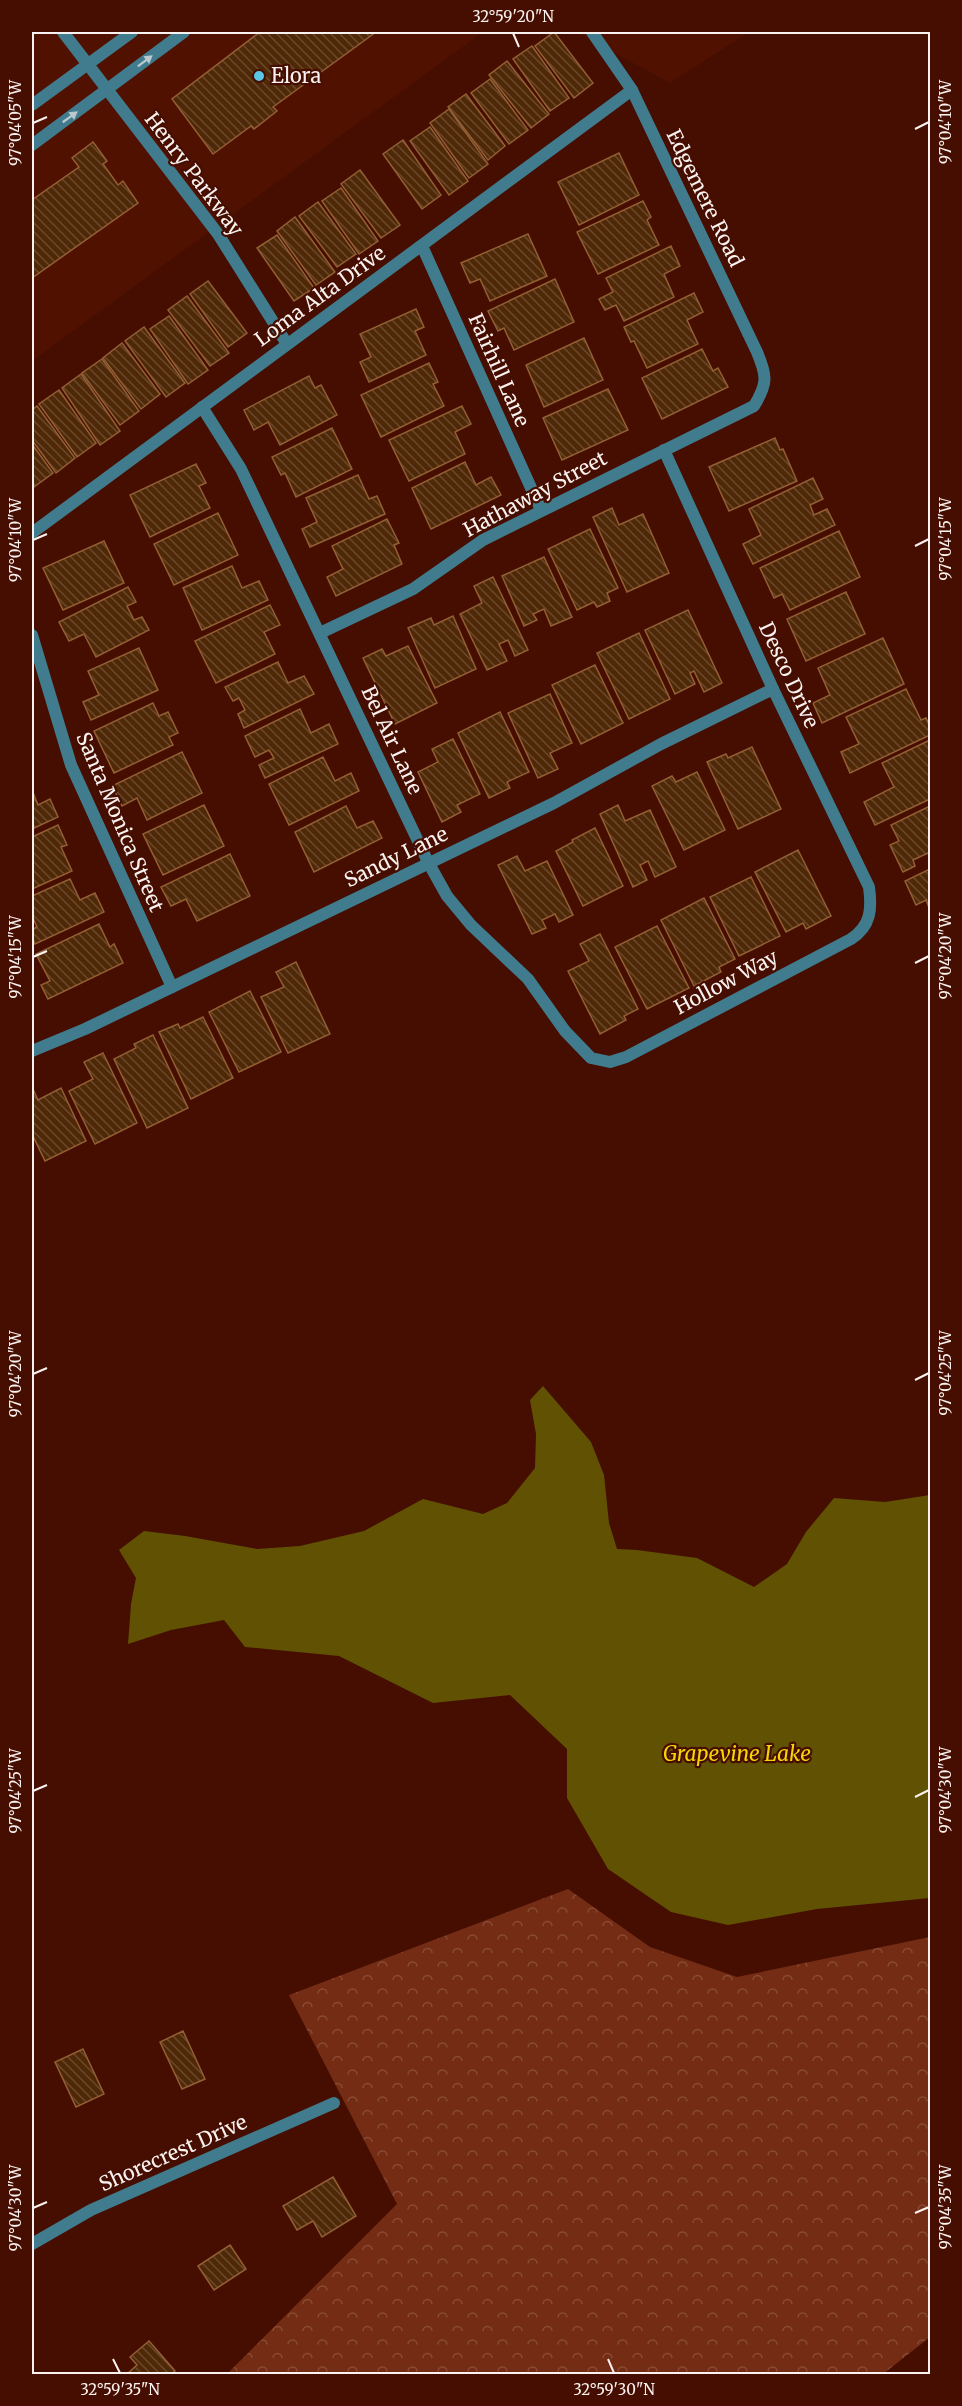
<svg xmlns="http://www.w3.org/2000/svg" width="962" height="2406" font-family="Merriweather,serif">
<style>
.built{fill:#511100}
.park{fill:url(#park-crowns)}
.water{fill:#605202}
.building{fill:url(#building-back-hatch);stroke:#935f35;stroke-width:1.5}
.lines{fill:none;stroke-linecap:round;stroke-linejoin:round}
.minor{stroke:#407c8d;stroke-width:12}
.tertiary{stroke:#407c8d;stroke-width:12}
.oneway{fill:#b9c9cd}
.ticks{fill:none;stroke:#faf2f0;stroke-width:2}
.poi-dot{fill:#5ac8e5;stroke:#460e00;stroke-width:2}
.labels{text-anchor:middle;stroke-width:4.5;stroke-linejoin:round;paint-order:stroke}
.poi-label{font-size:20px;fill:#faf2f0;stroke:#460e00;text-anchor:start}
.street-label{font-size:20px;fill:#faf2f0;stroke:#460e00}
.water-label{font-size:21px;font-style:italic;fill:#f5d506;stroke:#460e00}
.neatline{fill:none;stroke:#faf2f0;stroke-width:2}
.ticks-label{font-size:15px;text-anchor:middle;fill:#faf2f0}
</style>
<defs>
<pattern id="park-crowns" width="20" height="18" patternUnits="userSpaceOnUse" patternTransform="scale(1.5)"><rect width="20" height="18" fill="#742c14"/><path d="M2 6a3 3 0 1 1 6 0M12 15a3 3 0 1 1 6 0" fill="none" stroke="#894b36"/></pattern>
<pattern id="building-back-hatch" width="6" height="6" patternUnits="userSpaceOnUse" patternTransform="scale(1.5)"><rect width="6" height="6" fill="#4f2907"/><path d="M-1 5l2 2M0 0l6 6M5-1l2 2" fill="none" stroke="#69482b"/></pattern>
</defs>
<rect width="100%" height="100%" fill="#460e00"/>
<g class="built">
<path d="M32,32H483L32,361Z"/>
<path d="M576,32H749L670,83Z"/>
</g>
<path class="park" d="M568,1889L650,1947L737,1977L930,1937V2337L883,2374H227L397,2204L289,1995Z"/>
<path class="water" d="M543,1386L591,1442L604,1475L609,1523L617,1549L637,1550L697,1558L754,1587L787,1564L806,1532L834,1498L885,1502L930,1495V1898L817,1909L728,1925L671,1912L608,1869L567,1798V1749L510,1695L433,1703L339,1656L245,1647L224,1620L171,1630L128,1644L131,1604L136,1578L119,1550L144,1531L185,1536L257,1549L300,1546L364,1531L423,1499L483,1514L507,1503L535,1468L536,1434L530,1400Z"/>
<g class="building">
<path d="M260,32H376L273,107L277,111L254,129L251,126L213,154L172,99Z"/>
<path d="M554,32L593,83L574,98L535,46Z"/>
<path d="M532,46L569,98L550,111L513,59Z"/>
<path d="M507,61L549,114L531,128L489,75Z"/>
<path d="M490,79L528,130L509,144L471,93Z"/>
<path d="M466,94L505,146L488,160L448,107Z"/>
<path d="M449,109L488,164L469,178L430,123Z"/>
<path d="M430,127L468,181L449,195L410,141Z"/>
<path d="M403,140L441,195L422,209L383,154Z"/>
<path d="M93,142L107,161L103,164L118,185L123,181L138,203L32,278V200L79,167L72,158Z"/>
<path d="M619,153L639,195L579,225L558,182Z"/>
<path d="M360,170L400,225L381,238L341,184Z"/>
<path d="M341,188L378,241L359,254L322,201Z"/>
<path d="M643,201L651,217L647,220L659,245L598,274L577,232Z"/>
<path d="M318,202L356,254L337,267L299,216Z"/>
<path d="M295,217L335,272L316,285L277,231Z"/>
<path d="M528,234L547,276L490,301L480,279L470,283L461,263Z"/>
<path d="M277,235L314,288L294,301L257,248Z"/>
<path d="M671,246L680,266L664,274L674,297L624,321L616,305L605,310L599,299L613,292L606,278Z"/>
<path d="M555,279L574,322L514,350L504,328L498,331L488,311Z"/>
<path d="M208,281L247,333L228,347L190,294Z"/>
<path d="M694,293L703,312L687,320L698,344L647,368L634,341L631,342L624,327Z"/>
<path d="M187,296L229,353L210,366L168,310Z"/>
<path d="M416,309L424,327L415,331L426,355L369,382L360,362L371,357L360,334Z"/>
<path d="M169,316L208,370L188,384L150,329Z"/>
<path d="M144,327L185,383L166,397L125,341Z"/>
<path d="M584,338L603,380L544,407L526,365Z"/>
<path d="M122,343L160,394L141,409L103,358Z"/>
<path d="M702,349L713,371L718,368L728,387L662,419L642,378Z"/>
<path d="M102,359L139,411L120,425L82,373Z"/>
<path d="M429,363L438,382L433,384L444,406L381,437L361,395Z"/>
<path d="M81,374L120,431L100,445L62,388Z"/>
<path d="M309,376L315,388L321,385L337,415L280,445L268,422L254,430L244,410Z"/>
<path d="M608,389L628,430L562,460L543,418Z"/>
<path d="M59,390L96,443L77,457L39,404Z"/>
<path d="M37,406L75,458L56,473L32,440V410Z"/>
<path d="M462,406L471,424L455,432L465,454L409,481L389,440Z"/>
<path d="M332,428L352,469L296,497L285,473L281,475L272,457Z"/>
<path d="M775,438L780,450L783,449L797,481L729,511L709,467Z"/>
<path d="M32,444L53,473L34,487L32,484Z"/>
<path d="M465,462L476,485L491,477L501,495L431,529L412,488Z"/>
<path d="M196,464L206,483L199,486L210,508L150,537L130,495Z"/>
<path d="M358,475L369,499L377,496L385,514L310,547L302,529L317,522L306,498Z"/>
<path d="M813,478L823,499L810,505L814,515L827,509L835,525L753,564L743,544L761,535L749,509Z"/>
<path d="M612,508L619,525L643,514L669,573L627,592L593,517Z"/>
<path d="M218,513L238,555L174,585L154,544Z"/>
<path d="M387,519L399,543L394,545L402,564L336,596L327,577L343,569L332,546Z"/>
<path d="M590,529L618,588L607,593L610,601L597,607L594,602L577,610L548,549Z"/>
<path d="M839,531L860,577L790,610L782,594L774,598L760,568Z"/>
<path d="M104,541L124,583L63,610L43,568Z"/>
<path d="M544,557L572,617L551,626L544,609L533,614L537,620L524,626L502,576Z"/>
<path d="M232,566L242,588L259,581L268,600L202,630L183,588Z"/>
<path d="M493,577L528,650L515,656L508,640L499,644L507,661L487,670L460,614L482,603L474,586Z"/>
<path d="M128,587L136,602L127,606L134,620L142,617L149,630L96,657L84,634L69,641L59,622Z"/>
<path d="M846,592L865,634L806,661L787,619Z"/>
<path d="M270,605L280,625L264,632L275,654L216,683L195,641Z"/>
<path d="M688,610L722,683L704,692L694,671L690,673L695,684L675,694L645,630Z"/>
<path d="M453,616L476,669L435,688L408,628L431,618L434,625Z"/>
<path d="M639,633L670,699L629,719L597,653Z"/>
<path d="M883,638L904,684L822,723L813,703L830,695L818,668Z"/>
<path d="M408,646L437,703L395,724L363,658L382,649L386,656Z"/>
<path d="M139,648L158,690L91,720L83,702L99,695L88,671Z"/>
<path d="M278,662L288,683L304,676L314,694L244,728L238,714L245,710L239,698L233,701L225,687Z"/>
<path d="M595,665L623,723L581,744L552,685Z"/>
<path d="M906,689L921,720L926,718L930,727V735L850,773L841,752L859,744L846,717Z"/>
<path d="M550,694L572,743L550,753L558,769L538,778L508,713Z"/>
<path d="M153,703L159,716L168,712L178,733L169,737L173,745L114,773L94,731Z"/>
<path d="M300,709L311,733L329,724L338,744L265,778L259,765L274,758L269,750L255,757L245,736Z"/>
<path d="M500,712L529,772L507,782L510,788L489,798L458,733Z"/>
<path d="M453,739L480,794L457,805L461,812L442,822L418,772L438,762L432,749Z"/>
<path d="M930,740V799L875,825L864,802L894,787L882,763Z"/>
<path d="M752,747L781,809L738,829L707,762L726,754L728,758Z"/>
<path d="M182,752L202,793L147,820L137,798L122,806L112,786Z"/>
<path d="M323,757L335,781L351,773L359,791L289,825L269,784Z"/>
<path d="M697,772L725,830L684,850L652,786L672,776L676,782Z"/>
<path d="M32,790L38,805L50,799L58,817L32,829Z"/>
<path d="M204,805L224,846L163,875L143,834Z"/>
<path d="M618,805L625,821L650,810L676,867L655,877L648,861L640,865L647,880L633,887L600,814Z"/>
<path d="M346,806L357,828L373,821L382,838L314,872L295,832Z"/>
<path d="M930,806V858L928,853L913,860L915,866L903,872L890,845L899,841L891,825Z"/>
<path d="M58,825L67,845L61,847L72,871L32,889V837Z"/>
<path d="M595,828L623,886L583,906L556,851L573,842L572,840Z"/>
<path d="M798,850L831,916L806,929L803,923L786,932L755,872Z"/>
<path d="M230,854L250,896L197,921L186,899L171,906L161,887Z"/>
<path d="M517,856L525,871L547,861L573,915L559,922L555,914L542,920L546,928L532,934L498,865Z"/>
<path d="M930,869V910L926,900L916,905L905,881Z"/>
<path d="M751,877L780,936L739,956L710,897Z"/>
<path d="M70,879L80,900L95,893L104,912L35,944L32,937V930L37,927L32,916V896Z"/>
<path d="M704,898L735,959L719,967L721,972L694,986L661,920Z"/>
<path d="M99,924L110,947L114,944L123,963L48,999L41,985L50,981L36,954Z"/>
<path d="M657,926L689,988L647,1009L615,947Z"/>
<path d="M600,934L638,1009L624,1016L626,1020L600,1034L568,971L589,961L580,944Z"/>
<path d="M296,962L330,1034L288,1053L261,997L284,987L276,972Z"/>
<path d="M250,991L281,1052L239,1072L209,1012Z"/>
<path d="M203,1017L233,1078L191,1099L159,1032L178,1024L180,1028Z"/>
<path d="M153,1035L188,1108L147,1128L114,1059L136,1048L134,1044Z"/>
<path d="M103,1053L137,1123L95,1144L69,1091L93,1079L84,1062Z"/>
<path d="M32,1087L38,1100L61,1088L86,1141L45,1161L32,1134Z"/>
<path d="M183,2031L205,2079L182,2089L160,2042Z"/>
<path d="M83,2049L104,2094L76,2107L55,2062Z"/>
<path d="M333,2177L356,2216L322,2237L313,2221L297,2230L283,2206Z"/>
<path d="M230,2245L246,2269L214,2290L198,2266Z"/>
<path d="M149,2341L175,2371L171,2374H127L137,2365L130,2357Z"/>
</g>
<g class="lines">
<g class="minor">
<path d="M63,32L218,234L287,344"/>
<path d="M422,246L541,510"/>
<path d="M202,407L241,469L428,862L447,896L471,925L528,979L565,1031L591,1058L610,1062L626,1057L851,939C871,926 872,909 869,887L773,689L664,450"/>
<path d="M32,533L632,90"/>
<path d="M320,633L413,589L483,540L754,406C768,383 767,376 757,352L632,90L592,32"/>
<path d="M32,635L71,765L172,987"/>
<path d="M32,1051L85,1029L554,803L661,744L773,689"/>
<path d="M32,2244L91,2210L334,2103"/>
</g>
<g class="tertiary">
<path d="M32,105L132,32"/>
<path d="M32,145L184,32"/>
</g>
</g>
<defs><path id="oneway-solid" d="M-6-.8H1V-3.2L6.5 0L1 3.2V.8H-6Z" transform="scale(1.5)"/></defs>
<g class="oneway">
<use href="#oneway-solid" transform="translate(145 61) rotate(-37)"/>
<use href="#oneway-solid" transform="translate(70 117) rotate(-36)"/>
</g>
<path class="ticks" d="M513,33L519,47M33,123L47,117M915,129L929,122M33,540L47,534M915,546L929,539M33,957L47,951M915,963L929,956M33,1374L47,1368M915,1380L929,1373M33,1791L47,1785M915,1797L929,1790M33,2208L47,2202M915,2213L929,2207M113,2359L120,2373M608,2359L614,2373"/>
<circle class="poi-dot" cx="259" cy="76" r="6"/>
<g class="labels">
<g class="poi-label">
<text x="271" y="83">Elora</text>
</g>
<g class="street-label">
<text transform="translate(194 174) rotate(53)" y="7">Henry Parkway</text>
<text transform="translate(705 198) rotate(64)" y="7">Edgemere Road</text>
<text transform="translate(320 296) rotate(-36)" y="7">Loma Alta Drive</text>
<text transform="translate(499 370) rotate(66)" y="7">Fairhill Lane</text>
<text transform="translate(535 494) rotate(-28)" y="7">Hathaway Street</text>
<text transform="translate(789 675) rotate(65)" y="7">Desco Drive</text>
<text transform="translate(392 740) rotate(65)" y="7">Bel Air Lane</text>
<text transform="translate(120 822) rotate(67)" y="7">Santa Monica Street</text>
<text transform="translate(396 857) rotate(-26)" y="7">Sandy Lane</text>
<text transform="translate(726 982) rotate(-28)" y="7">Hollow Way</text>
<text transform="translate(173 2153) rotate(-24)" y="7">Shorecrest Drive</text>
</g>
<g class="water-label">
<text x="737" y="1761">Grapevine Lake</text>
</g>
</g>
<rect width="962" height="2406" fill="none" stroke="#460e00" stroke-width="66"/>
<rect x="33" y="33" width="896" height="2340" class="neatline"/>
<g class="ticks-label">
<text x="513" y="22">32°59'20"N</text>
<text transform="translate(946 122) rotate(-90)" y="5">97°04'10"W</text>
<text transform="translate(16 123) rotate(-90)" y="5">97°04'05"W</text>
<text transform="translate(946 539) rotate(-90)" y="5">97°04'15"W</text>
<text transform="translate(16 540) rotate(-90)" y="5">97°04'10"W</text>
<text transform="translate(946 956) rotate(-90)" y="5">97°04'20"W</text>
<text transform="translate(16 957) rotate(-90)" y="5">97°04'15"W</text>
<text transform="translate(946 1373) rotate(-90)" y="5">97°04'25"W</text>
<text transform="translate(16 1374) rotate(-90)" y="5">97°04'20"W</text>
<text transform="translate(946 1790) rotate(-90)" y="5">97°04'30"W</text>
<text transform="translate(16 1791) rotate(-90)" y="5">97°04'25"W</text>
<text transform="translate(946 2207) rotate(-90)" y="5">97°04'35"W</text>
<text transform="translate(16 2208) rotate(-90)" y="5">97°04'30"W</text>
<text x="120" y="2395">32°59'35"N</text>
<text x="614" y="2395">32°59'30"N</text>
</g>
</svg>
